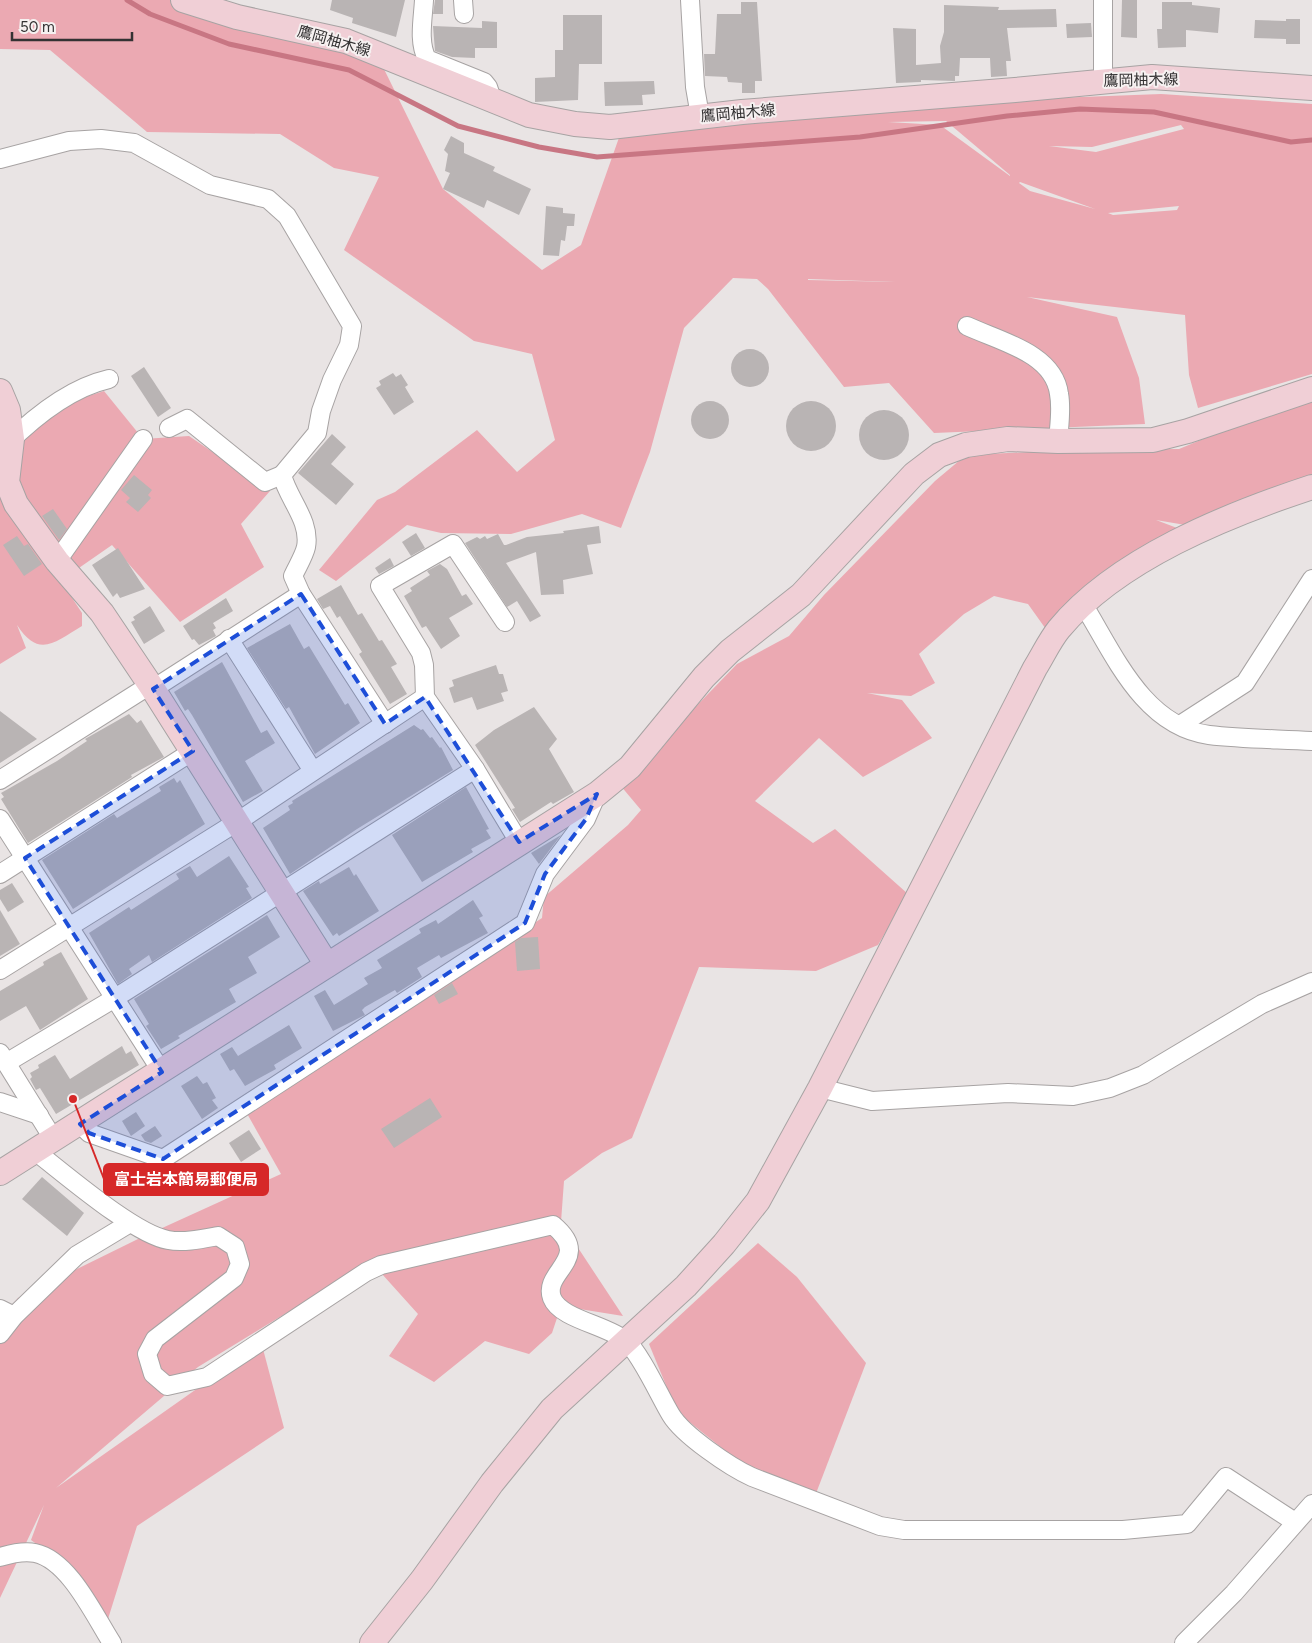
<svg xmlns="http://www.w3.org/2000/svg" width="1312" height="1643" font-family="Figtree,'Noto Sans JP',sans-serif">
<style>
.green{fill:#eba9b2;fill-rule:evenodd}
.lines{fill:none;stroke-linecap:round;stroke-linejoin:round}
.stream{stroke:#c87683;stroke-width:5}
.building{fill:#b9b4b4}
.street-casing{stroke:#a7a3a3;stroke-width:20}
.secondary-casing{stroke:#a7a3a3;stroke-width:26}
.street{stroke:#fff;stroke-width:18}
.secondary{stroke:#f0cfd6;stroke-width:24}
.marked{fill:#1d4ed8;fill-opacity:0.2;stroke:#1d4ed8;stroke-width:4;stroke-dasharray:10 6;stroke-linejoin:round}
.labels{text-anchor:middle;stroke-width:4;stroke-linejoin:round;paint-order:stroke}
.street-label{font-size:15px;fill:#343233;stroke:#f6f1f1}
.leader{fill:none;stroke:#d62828;stroke-width:2}
.callout-dot{fill:#d62828;stroke:#f6f1f1;stroke-width:2}
.callout{fill:#d62828;stroke:#d62828;stroke-width:2}
.callout-label{font-size:16px;text-anchor:middle;font-weight:bold;fill:#fff}
</style>
<rect width="100%" height="100%" fill="#e9e4e4"/>
<g class="green">
<path d="M0,0H174L273,34L381,63L443,189L542,270L581,245L621,132L947,102L1161,94L1312,104V374L1198,408L1189,375L1185,315L1027,297L1117,317L1139,378L1145,424L934,433L889,383L844,387L768,289L757,279L733,278L684,328L650,452L621,528L582,514L511,534L441,533L407,525L336,581L319,570L377,500L395,492L477,430L517,472L555,440L532,354L474,341L344,250L379,177L334,168L280,134L147,132L50,50L0,49ZM946,121L1010,175V176L940,125L888,122ZM1181,125L1184,129L1096,152L1049,146L1092,147ZM1019,183L1020,182L1095,209L1030,191ZM1179,206L1177,210L1113,215L1108,213ZM808,279L895,282L808,280Z"/>
<path d="M104,391L143,439L189,436L270,491L241,524L264,567L180,622L112,545L76,570L49,563L82,613V626C55,642 39,659 17,625L26,648L0,664V454L67,403Z"/>
<path d="M1297,400L1312,401V478L1203,528L1156,520L1193,534L1048,632L1028,604L994,596L964,614L919,654L935,683L911,696L867,693L902,700L932,738L863,777L819,738L755,801L813,843L835,829L908,894L878,945L816,971L699,967L632,1138L602,1153L564,1181L561,1222L623,1316L561,1306L552,1333L529,1354L485,1341L434,1382L389,1356L418,1314L382,1274L444,1258L373,1260L198,1367L56,1488L215,1376L263,1349L284,1428L137,1526L108,1619L72,1570L31,1540L44,1505L0,1598V1319L18,1298L138,1239L281,1174L245,1110L542,918L544,897L628,825L641,810L620,785L737,664L789,636L824,595L935,481L966,455L1073,450L1179,449Z"/>
<path d="M758,1243L797,1277L866,1363L815,1496L738,1461L677,1412L649,1344Z"/>
</g>
<g class="lines">
<path class="stream" d="M127,0L150,14L229,44L349,70L458,126L539,147L597,157L860,137L1007,116L1080,109L1154,112L1291,142L1312,140"/>
</g>
<g class="building">
<path d="M332,0H405L396,37L352,23L353,18L330,10Z"/>
<path d="M435,0H443V14H433Z"/>
<path d="M1122,0H1137V38L1121,37Z"/>
<path d="M741,2H757L762,81H755V93H742V83L728,82L727,77L705,76L704,54H715L717,14H741Z"/>
<path d="M1162,2H1192V5L1220,8L1218,33L1186,30V47L1158,48L1157,29H1162Z"/>
<path d="M944,5L999,7L998,10L1056,9L1057,27L1007,28L1011,61H1006L1007,76L991,77L990,58H960L959,76H955V81L921,80V82L896,83L893,28L916,29V65L941,63L940,46L944,32Z"/>
<path d="M563,15H602V64H579L578,100L535,102V78L555,77V50H563Z"/>
<path d="M1286,19H1300V44H1286V39L1254,38L1255,20L1286,21Z"/>
<path d="M482,21L497,22V48H475V58L452,57L435,51L433,26L482,28Z"/>
<path d="M1091,23L1092,37L1067,38L1066,24Z"/>
<path d="M654,81L655,94L642,95L643,105L605,106L604,82Z"/>
<path d="M451,136L464,143V153L495,167L493,171L531,189L519,215L487,200L484,208L443,189L450,173L445,171L448,154L444,150Z"/>
<path d="M546,206L563,208V213L575,214L574,226H567L565,241L561,240L559,256L543,255Z"/>
<circle cx="750" cy="368" r="19"/>
<path d="M144,367L171,408L158,417L131,376Z"/>
<path d="M393,373L396,377L401,374L408,385L405,387L414,402L394,415L376,388L381,385L379,381Z"/>
<circle cx="811" cy="426" r="25"/>
<circle cx="710" cy="420" r="19"/>
<circle cx="884" cy="435" r="25"/>
<path d="M332,434L346,447L331,464L354,484L336,505L298,473Z"/>
<path d="M134,475L152,490L148,495L151,498L138,512L126,502L130,498L121,490Z"/>
<path d="M53,509L67,529L59,540L42,516Z"/>
<path d="M599,526L601,543L587,545L593,574L563,580L564,594L541,595L536,552L506,563L541,616L530,622L517,601L507,607L465,543L477,537L480,539L485,536L487,539L498,534L504,545H506L527,537L564,533L563,531Z"/>
<path d="M416,533L425,548L411,556L402,542Z"/>
<path d="M17,536L24,546L28,544L42,564L24,576L3,545Z"/>
<path d="M118,548L145,589L120,598L117,593L113,597L92,565Z"/>
<path d="M390,558L394,566L379,574L375,568Z"/>
<path d="M440,564L447,569L462,596L466,594L473,604L449,618L460,636L441,649L426,626L422,628L404,596L412,591L410,588L430,575L427,571Z"/>
<path d="M341,585L358,615L362,613L379,641L382,640L397,664L391,667L407,694L390,704L359,654L362,652L340,616L337,618L330,606L323,609L317,599Z"/>
<path d="M226,598L233,611L213,623L216,628L213,630L216,636L199,645L194,639L192,640L183,626Z"/>
<path d="M150,606L165,631L144,644L131,622L135,620L133,617Z"/>
<path d="M290,624L304,649L309,646L345,705L348,703L360,723L315,754L289,707L286,709L247,648Z"/>
<path d="M222,662L261,733L267,730L275,743L245,761L263,791L243,802L192,715L188,709L185,711L174,692Z"/>
<path d="M496,665L499,674H503L508,691L501,693L504,701L477,710L472,697L454,703L449,688L454,686L452,680Z"/>
<path d="M534,707L557,739L549,749L574,792L553,804L551,802L520,822L512,809L515,808L475,745L494,730Z"/>
<path d="M0,711L37,739L0,763Z"/>
<path d="M129,714L137,723L141,720L164,757L131,775L132,777L28,843L1,799L4,797L1,793L57,761L87,741L85,739Z"/>
<path d="M414,725L421,730L423,729L430,738L432,737L440,748L441,747L453,770L357,829L290,874L263,828L290,810L288,806L293,803L292,801Z"/>
<path d="M174,778L177,783L180,780L205,824L73,909L42,860L114,814L117,818L161,791L159,787Z"/>
<path d="M466,787L489,829L486,830L491,838L471,849L473,852L422,882L392,835Z"/>
<path d="M561,835L539,864L531,853Z"/>
<path d="M229,856L249,887L246,888L252,898L152,962L149,955L129,969L132,974L118,984L89,933L129,907L131,910L179,879L176,874L190,866L197,877Z"/>
<path d="M349,867L354,876L356,874L379,911L339,936L337,933L333,936L303,891L319,881L320,884Z"/>
<path d="M12,883L24,902L8,912L0,899V890Z"/>
<path d="M473,900L483,916L479,918L488,933L441,958L439,955L417,968L422,977L397,993L395,990L365,1007L362,1010L365,1015L333,1031L314,996L325,990L334,1005L368,984L364,978L382,968L377,960L421,933L419,929L436,920L438,924Z"/>
<path d="M0,910L20,944L0,956Z"/>
<path d="M267,915L280,937L248,957L257,973L229,989L236,1002L178,1036L180,1038L161,1049L146,1026L149,1024L134,999Z"/>
<path d="M538,937L540,969L517,971L515,942L521,938Z"/>
<path d="M61,952L88,999L40,1030L26,1006L0,1021V991L44,965L43,962Z"/>
<path d="M452,983L458,994L439,1004L434,995Z"/>
<path d="M289,1025L302,1048L274,1065L276,1069L245,1086L234,1069L230,1071L220,1054L232,1047L238,1056Z"/>
<path d="M122,1046L126,1054L131,1051L139,1065L56,1114L40,1088L36,1090L30,1079L32,1077L30,1073L39,1068L38,1065L55,1055L70,1079Z"/>
<path d="M197,1076L203,1084L207,1082L216,1098L212,1100L218,1108L202,1119L181,1086Z"/>
<path d="M430,1098L442,1117L394,1148L381,1129Z"/>
<path d="M136,1112L145,1126L131,1136L122,1121Z"/>
<path d="M155,1126L162,1136L151,1143L145,1141L141,1135Z"/>
<path d="M249,1130L261,1149L241,1162L229,1143Z"/>
<path d="M42,1177L84,1213L67,1236L22,1199Z"/>
</g>
<g class="lines">
<defs>
<g id="street">
<path d="M424,0C423,19 418,42 427,59L484,82L488,87L492,99"/>
<path d="M463,0L464,14"/>
<path d="M690,0L695,87L700,116"/>
<path d="M1103,0V80"/>
<path d="M0,159L69,141L101,139L134,143L210,185L268,199L287,216L352,326L349,345L332,380L321,411L317,433L282,475C288,499 311,521 306,547C304,556 297,567 293,576L301,594L385,724"/>
<path d="M967,326C999,341 1054,353 1059,394C1062,409 1059,426 1058,441"/>
<path d="M169,428L187,419L265,482L282,475"/>
<path d="M6,445C34,417 70,388 109,379"/>
<path d="M57,561L143,439"/>
<path d="M1083,604C1114,654 1143,726 1209,735C1243,739 1278,739 1312,741"/>
<path d="M505,622L453,544L380,586L421,653L424,665L425,697L475,769L519,842"/>
<path d="M229,639L313,771"/>
<path d="M153,689L301,594"/>
<path d="M1180,725L1245,683L1312,579"/>
<path d="M0,780L150,685"/>
<path d="M0,819L162,1072"/>
<path d="M0,874L193,751"/>
<path d="M0,970L237,822L425,697"/>
<path d="M0,1053L54,1140"/>
<path d="M6,1063L115,998L475,769"/>
<path d="M820,1088L872,1101L1008,1093L1073,1096L1110,1088L1143,1075L1262,1004L1312,982"/>
<path d="M0,1102L39,1115"/>
<path d="M80,1124L89,1133L163,1159L525,923L545,874L586,819L597,794"/>
<path d="M35,1151C65,1174 134,1234 168,1240C184,1243 202,1239 218,1236L235,1247L240,1264L234,1278L155,1339L147,1354L153,1374L167,1386L207,1377L366,1272L381,1265L553,1225C594,1259 542,1271 552,1298C560,1319 607,1325 626,1341C641,1354 660,1397 671,1415C683,1435 730,1467 752,1477L880,1526L904,1530H1123L1187,1524L1226,1477L1295,1522"/>
<path d="M0,1309L14,1316"/>
<path d="M0,1334L14,1316L77,1255L130,1223"/>
<path d="M0,1557C10,1554 25,1551 35,1553C69,1560 94,1615 112,1643"/>
<path d="M1184,1643L1234,1593L1312,1504"/>
</g>
<g id="secondary">
<path d="M183,0L237,17L346,41L529,115L575,124L610,127L742,112L1015,90L1152,77L1312,88"/>
<path d="M0,391L8,410L12,439L7,482L16,504L57,561L102,613L153,689L327,965"/>
<path d="M0,1173L597,794L630,767L704,677L730,651L801,595L914,474L939,455L966,445L1008,439L1058,441L1153,440L1188,431L1312,389"/>
<path d="M372,1643L422,1580L492,1483L552,1409L686,1286L724,1244L758,1201L820,1088L1035,668C1043,655 1050,640 1059,629C1117,559 1227,515 1312,487"/>
</g>
</defs>
<use href="#street" class="street-casing"/>
<use href="#secondary" class="secondary-casing"/>
<use href="#street" class="street"/>
<use href="#secondary" class="secondary"/>
</g>
<path class="marked" d="M301,594L385,724L425,697L519,842L597,794L586,819L545,874L525,923L163,1159L89,1133L80,1124L162,1072L25,858L193,751L153,689Z"/>
<g class="labels">
<g class="street-label">
<text transform="translate(334 41) rotate(16)" y="5">鷹岡柚木線</text>
<text transform="translate(1141 80) rotate(-1)" y="5">鷹岡柚木線</text>
<text transform="translate(738 113) rotate(-5)" y="5">鷹岡柚木線</text>
</g>
</g>
<path class="leader" d="M73 1099L104 1179"/>
<circle class="callout-dot" cx="73" cy="1099" r="5"/>
<rect class="callout" x="104" y="1164" width="164" height="31" rx="5"/>
<g class="callout-label">
<text x="186" y="1185">富士岩本簡易郵便局</text>
</g>
<path d="M12 32v8h120v-8" fill="none" stroke="#343233" stroke-width="2.5"/>
<text x="20" y="32" font-size="15" fill="#343233" stroke="#f6f1f1" stroke-width="4" paint-order="stroke">50 m</text>
</svg>
